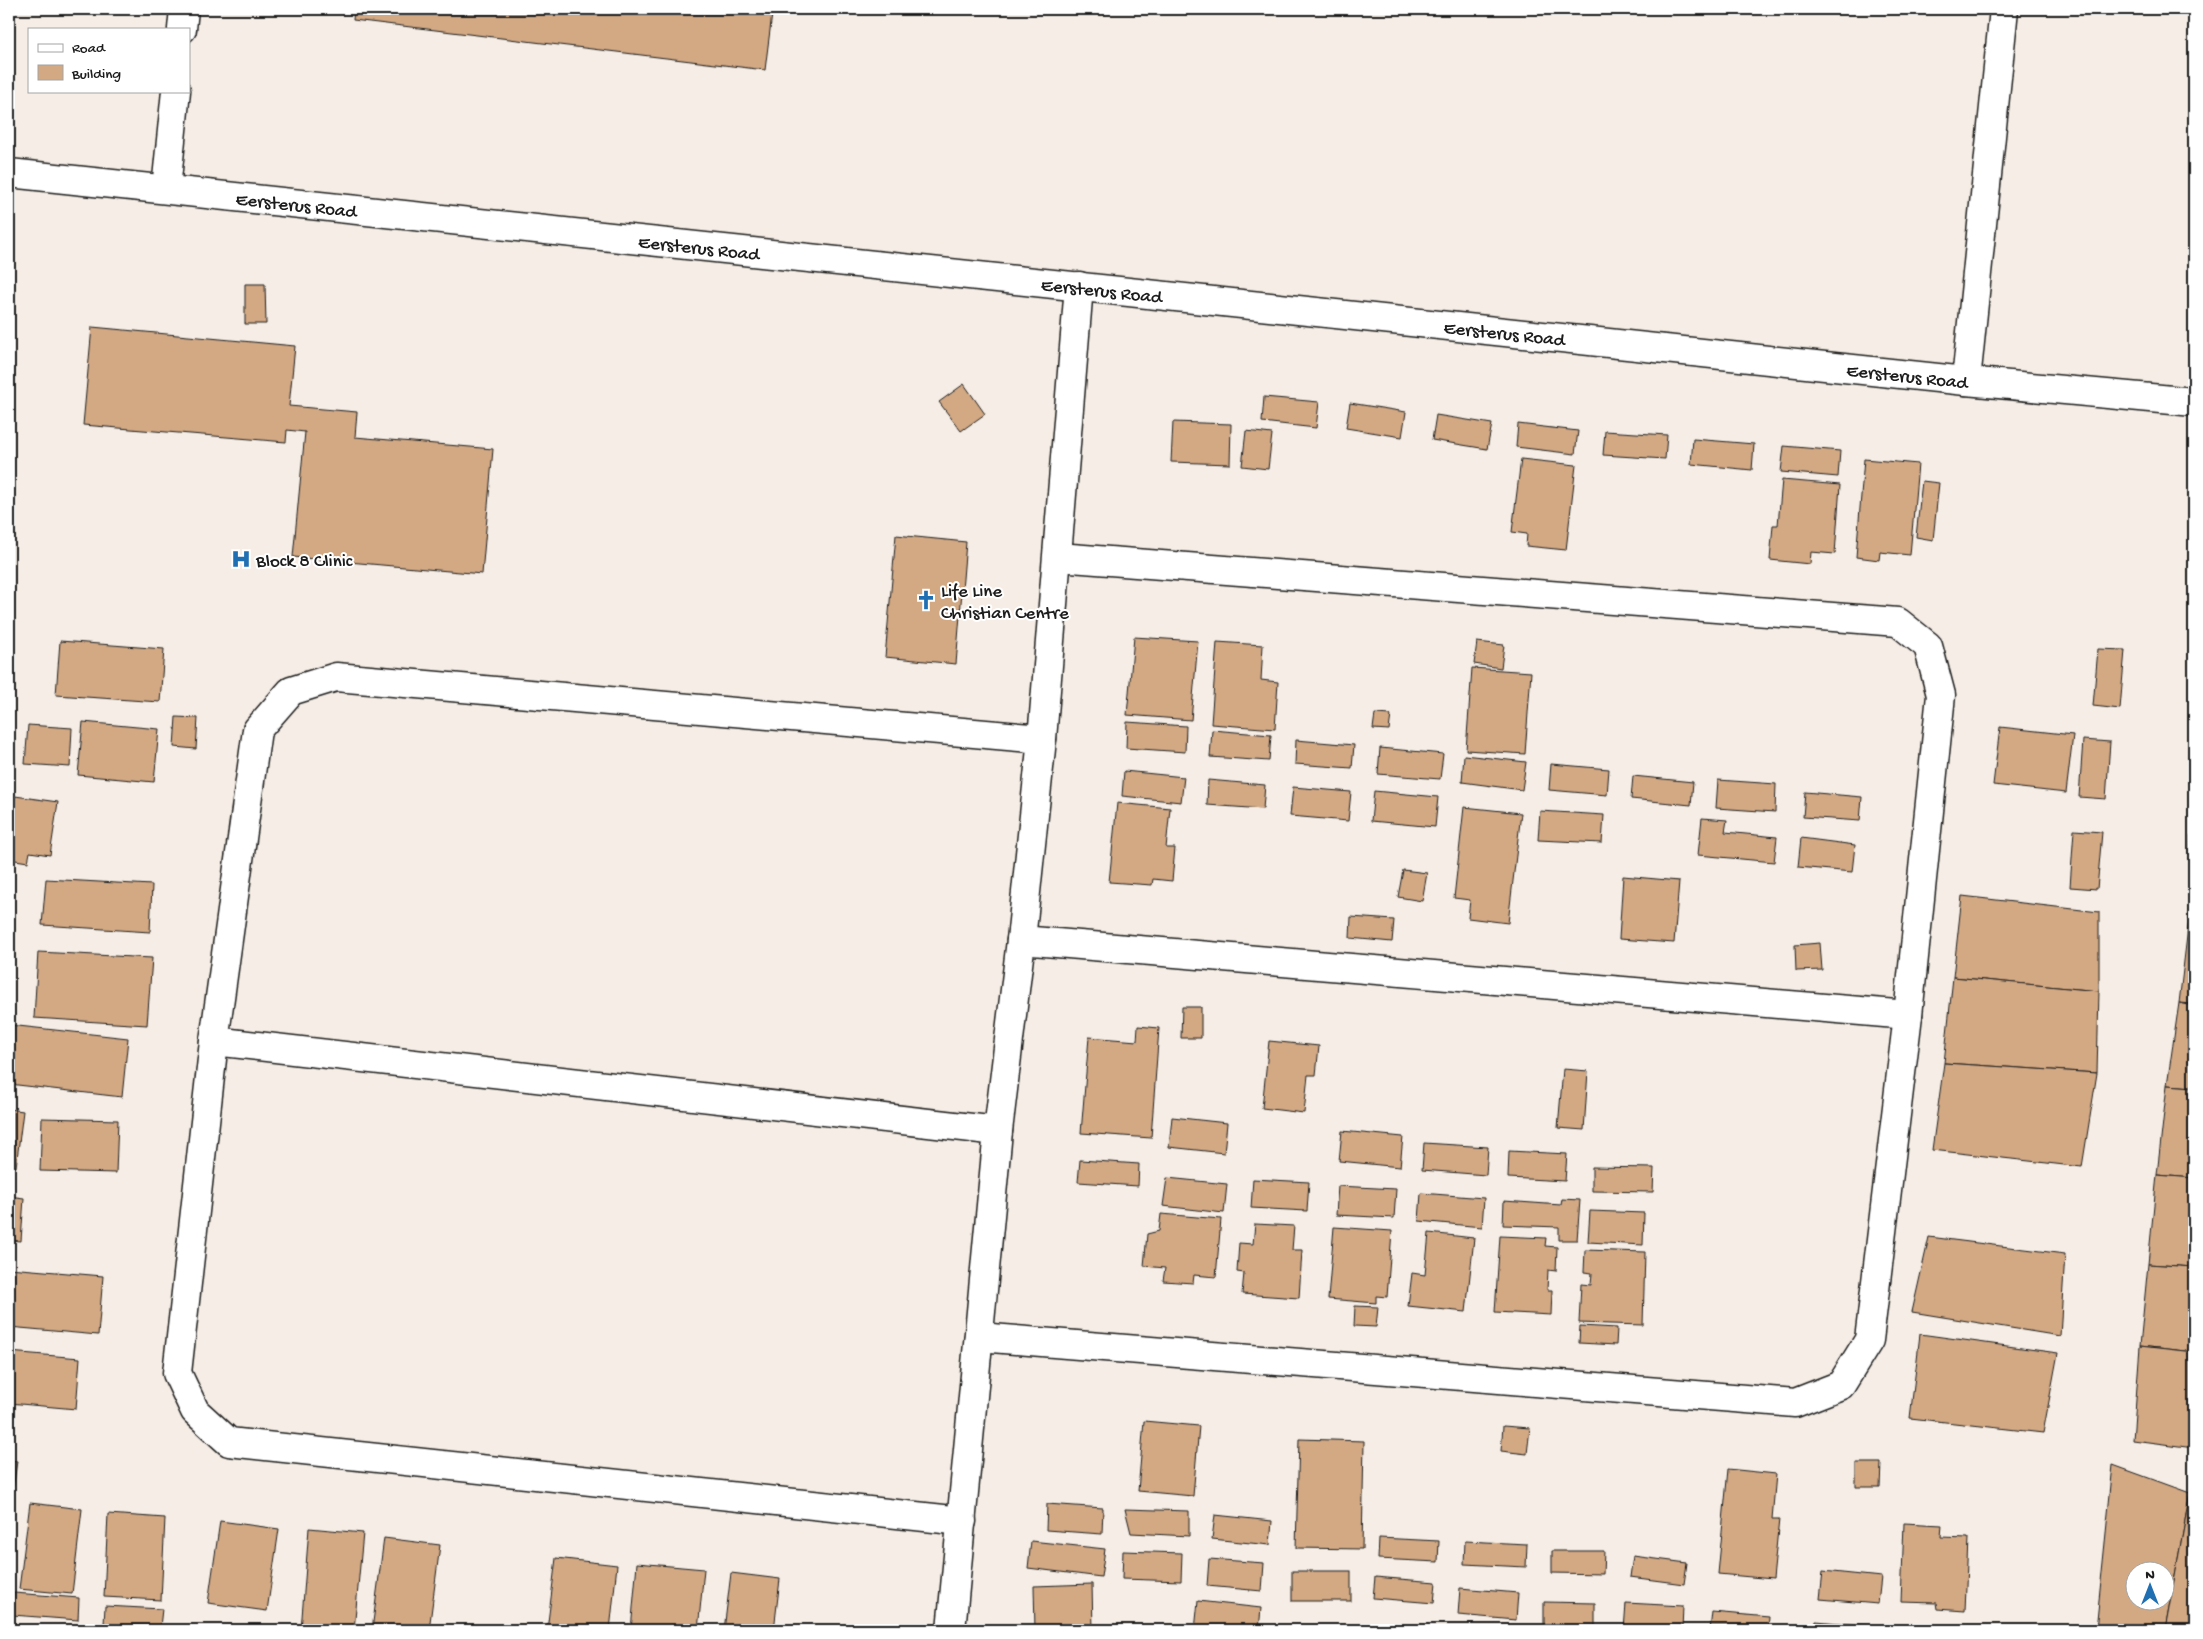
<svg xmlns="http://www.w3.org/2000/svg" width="2203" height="1639" font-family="'Gochi Hand',sans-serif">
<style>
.building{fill:#d3a984;stroke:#1c1c1c;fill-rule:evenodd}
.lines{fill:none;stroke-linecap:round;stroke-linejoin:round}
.minor-casing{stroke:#1c1c1c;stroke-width:31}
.tertiary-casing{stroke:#1c1c1c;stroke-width:31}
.minor{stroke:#fff;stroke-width:28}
.tertiary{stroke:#fff;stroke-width:28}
.labels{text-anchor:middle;stroke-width:4;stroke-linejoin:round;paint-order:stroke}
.street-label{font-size:19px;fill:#1c1c1c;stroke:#fff}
.poi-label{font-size:19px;fill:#1c1c1c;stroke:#fff;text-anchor:start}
</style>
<rect width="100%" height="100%" fill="#f6eee6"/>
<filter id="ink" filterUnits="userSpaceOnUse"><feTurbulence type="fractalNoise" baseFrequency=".02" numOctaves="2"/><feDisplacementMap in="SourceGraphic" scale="10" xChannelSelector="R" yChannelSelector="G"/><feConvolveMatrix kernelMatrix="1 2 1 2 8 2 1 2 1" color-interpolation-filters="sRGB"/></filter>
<g filter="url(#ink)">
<g class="building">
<path d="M354,9H725L772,14L765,70L353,20Z"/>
<path d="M245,284H265L266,324H245Z"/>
<path d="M92,327L295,346L289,406L357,412L355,437L493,449L482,574L293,557L305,432L287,430L286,442L83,425Z"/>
<path d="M964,384L985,414L961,431L939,402Z"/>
<path d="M1264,397L1319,402L1316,428L1262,422Z"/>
<path d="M1350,403L1406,412L1402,437L1346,428Z"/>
<path d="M1436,415L1492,424L1487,449L1432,440Z"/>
<path d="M1173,422L1231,424L1230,464L1171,462Z"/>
<path d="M1518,424L1578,431L1575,454L1516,447Z"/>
<path d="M1246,431L1272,434L1268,469L1242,466Z"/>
<path d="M1605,431L1667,435L1665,459L1603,455Z"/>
<path d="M1693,439L1754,444L1752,470L1691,464Z"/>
<path d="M1784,446L1840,451L1838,477L1781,472Z"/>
<path d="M1521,459L1576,465L1566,550L1526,546L1527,534L1512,532Z"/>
<path d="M1864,459L1918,464L1910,555L1880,552L1879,560L1856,557Z"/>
<path d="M1782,480L1840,485L1835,554L1811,552L1810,564L1770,560L1773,525H1778Z"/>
<path d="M1922,481L1939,483L1933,540L1916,537Z"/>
<path d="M896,535L966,542L956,664L885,657Z"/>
<path d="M1134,637L1198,641L1191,720L1127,715Z"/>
<path d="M60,641L164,649L160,702L56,695Z"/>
<path d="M1217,642L1263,645L1261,680L1278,682L1275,729L1211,724Z"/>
<path d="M1477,642L1504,645L1501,668L1474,664Z"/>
<path d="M2098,649L2125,650L2120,709L2093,706Z"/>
<path d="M1472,668L1531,672L1525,754L1466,750Z"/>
<path d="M1375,714L1391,715L1389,730L1373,729Z"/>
<path d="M176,717L198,718L196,749L174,747Z"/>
<path d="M83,722L159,729L154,782L78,775Z"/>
<path d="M1127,722L1186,726L1185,752L1126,748Z"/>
<path d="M28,725L72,728L70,767L25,764Z"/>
<path d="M2000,727L2073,735L2066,793L1993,785Z"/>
<path d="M1212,730L1271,735L1269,761L1210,757Z"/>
<path d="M1296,740L1354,745L1352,768L1295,764Z"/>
<path d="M2083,740L2110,742L2106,799L2079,797Z"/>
<path d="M1380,748L1443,754L1440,779L1378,774Z"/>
<path d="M1464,755L1526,762L1522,790L1462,782Z"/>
<path d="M1551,764L1609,769L1607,795L1549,790Z"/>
<path d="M1124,771L1184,777L1181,802L1122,796Z"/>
<path d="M1633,776L1693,782L1691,805L1631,799Z"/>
<path d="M1208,780L1265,785L1263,809L1207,805Z"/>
<path d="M1718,780L1776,784L1775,812L1716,808Z"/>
<path d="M1293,787L1351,792L1348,821L1290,816Z"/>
<path d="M1374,791L1438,797L1435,827L1371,821Z"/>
<path d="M1805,792L1862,797L1860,821L1803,817Z"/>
<path d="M15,796L58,802L50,855L30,852L28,862L9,859V841Z"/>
<path d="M1117,803L1170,808L1166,848H1175L1172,881L1153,879L1152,885L1109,882Z"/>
<path d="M1464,807L1521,813L1508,923L1468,918L1470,900L1454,898Z"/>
<path d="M1540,811L1604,815L1602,843L1538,840Z"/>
<path d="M1702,818L1727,820L1725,832L1777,837L1774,862L1698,855Z"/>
<path d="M2074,830L2102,832L2097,889L2070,887Z"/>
<path d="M2191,835H2194V919H2189Z"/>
<path d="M1801,838L1855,845L1852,872L1798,867Z"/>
<path d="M1403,870L1427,873L1422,901L1398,897Z"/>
<path d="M1623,876L1679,881L1674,943L1619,939Z"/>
<path d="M46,879L152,885L150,932L42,925Z"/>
<path d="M1962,896L2099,912V991L1953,977Z"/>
<path d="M1351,917L1394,920L1392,942L1350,938Z"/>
<path d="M2189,919H2194V1004L2179,1003Z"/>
<path d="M1820,943L1822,970L1796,971L1795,945Z"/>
<path d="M38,952L152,958L147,1025L34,1018Z"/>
<path d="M1953,977L2099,991L2097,1073L1944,1063Z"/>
<path d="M2179,1003L2194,1006V1087L2167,1085Z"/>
<path d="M1182,1007H1201V1038H1181Z"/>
<path d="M9,1025L128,1038L122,1097L9,1084Z"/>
<path d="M1138,1026L1159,1028L1151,1138L1081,1133L1089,1037L1137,1041Z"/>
<path d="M1269,1041L1319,1046L1316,1075H1308L1304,1113L1262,1108Z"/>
<path d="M1944,1063L2097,1073L2082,1167L1932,1150Z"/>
<path d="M1563,1069L1588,1071L1584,1130L1558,1128Z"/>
<path d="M2167,1085L2194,1087V1178L2157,1175Z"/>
<path d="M9,1109L23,1111L16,1167L9,1166Z"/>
<path d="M1172,1117L1227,1123L1224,1153L1169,1147Z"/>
<path d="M42,1118L118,1120L116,1173L40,1171Z"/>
<path d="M1342,1131L1403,1137L1400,1167L1339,1161Z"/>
<path d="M1424,1143L1488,1147L1486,1175L1422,1170Z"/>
<path d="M1509,1151L1567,1154L1565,1181L1508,1178Z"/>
<path d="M1080,1160L1139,1164L1138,1186L1078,1182Z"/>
<path d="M1592,1167L1654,1168L1653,1192L1592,1191Z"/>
<path d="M2157,1175L2194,1178V1267L2148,1264Z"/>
<path d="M1167,1178L1227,1184L1224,1213L1163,1206Z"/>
<path d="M1253,1179L1309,1182L1307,1211L1251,1208Z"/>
<path d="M1338,1186L1396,1189L1394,1218L1336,1215Z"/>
<path d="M1421,1193L1484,1198L1482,1227L1419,1221Z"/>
<path d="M9,1196L24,1198L21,1241L9,1240Z"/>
<path d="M1562,1199L1580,1200L1577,1240H1559V1227L1503,1225L1504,1201L1561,1205Z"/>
<path d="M1590,1211L1644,1213L1643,1245L1588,1242Z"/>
<path d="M1161,1214L1221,1219L1216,1277L1194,1275L1193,1283L1163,1281L1165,1268L1144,1266L1147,1234L1159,1231Z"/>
<path d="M1255,1224L1294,1226L1292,1250H1302L1299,1298L1242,1294L1244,1273L1237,1272L1239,1243L1253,1244Z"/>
<path d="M1334,1227L1392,1231L1387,1297L1376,1296V1303L1328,1299Z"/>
<path d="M1429,1233L1474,1238L1466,1312L1408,1306L1412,1273L1425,1275Z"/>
<path d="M1500,1236L1546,1238L1545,1246L1557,1247L1556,1271L1548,1270L1547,1290H1552L1551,1315L1495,1312Z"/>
<path d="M1929,1237L2065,1254L2060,1336L1912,1312Z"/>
<path d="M1585,1250L1645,1252L1643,1325L1579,1323L1581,1284L1591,1285L1592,1273L1584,1272Z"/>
<path d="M2148,1264L2194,1267V1352L2140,1346Z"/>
<path d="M9,1268L103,1276L98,1335L9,1327Z"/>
<path d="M1355,1306L1378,1307L1376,1327L1354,1326Z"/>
<path d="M1580,1326L1617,1328L1616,1345L1579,1343Z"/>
<path d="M1920,1334L2058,1353L2043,1433L1910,1418Z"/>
<path d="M2140,1346L2194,1352V1448L2133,1440Z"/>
<path d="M9,1352L80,1358L76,1409L9,1403Z"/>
<path d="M1144,1421L1199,1426L1193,1496L1138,1491Z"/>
<path d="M1503,1426L1530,1428L1527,1454L1501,1451Z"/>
<path d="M1299,1439L1364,1441L1362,1549L1296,1548Z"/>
<path d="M9,1460L17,1461L9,1519Z"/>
<path d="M1856,1463H1881L1880,1487H1856Z"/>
<path d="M2113,1465L2190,1493L2165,1630H2096ZM2136,1572H2166V1602H2136Z"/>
<path d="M1728,1469L1776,1474L1772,1519H1779L1773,1579L1718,1574Z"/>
<path d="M2190,1493H2194V1630H2165Z"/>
<path d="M30,1503L82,1509L72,1594L19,1589Z"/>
<path d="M1047,1504L1103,1508L1102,1534L1046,1530Z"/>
<path d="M1125,1509L1189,1511V1536L1131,1533Z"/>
<path d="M108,1514L165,1518L161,1600L104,1597Z"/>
<path d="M1215,1515L1272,1521L1270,1545L1212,1539Z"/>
<path d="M220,1521L279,1529L267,1611L208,1603Z"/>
<path d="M1904,1523L1942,1525L1941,1537L1968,1538L1965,1611L1937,1609L1936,1603L1901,1602Z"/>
<path d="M309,1528L363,1533L354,1630H301Z"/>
<path d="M384,1538L440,1545L429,1630H372Z"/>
<path d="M1379,1538L1439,1541L1438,1562L1378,1559Z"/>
<path d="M1031,1541L1105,1549L1101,1577L1028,1568Z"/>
<path d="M1465,1541L1527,1544L1526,1567L1464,1564Z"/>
<path d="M1123,1551L1182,1553L1181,1581L1122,1579Z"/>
<path d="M1552,1551H1604L1603,1574L1552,1573Z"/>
<path d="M1633,1556L1687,1563L1684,1584L1630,1577Z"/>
<path d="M556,1558L617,1565L610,1630H547Z"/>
<path d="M1209,1559L1264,1563L1262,1591L1207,1586Z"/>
<path d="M637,1563L704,1569L698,1630H631Z"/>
<rect x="1292" y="1571" width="59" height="30"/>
<path d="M1823,1571L1881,1577L1878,1604L1820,1599Z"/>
<path d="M731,1573L780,1579L774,1630H724Z"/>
<path d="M1375,1577L1436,1582L1434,1603L1373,1598Z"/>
<path d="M1092,1584L1093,1630H1035L1034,1586Z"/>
<path d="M1460,1588L1518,1593L1516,1620L1458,1615Z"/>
<path d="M14,1593L79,1598L78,1620L12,1615Z"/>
<path d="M1198,1601L1261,1608L1259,1630H1195Z"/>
<path d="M1544,1602L1595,1603V1630H1544Z"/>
<path d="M1626,1603L1683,1606L1682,1630H1624Z"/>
<path d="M105,1606L162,1609L160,1627L104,1624Z"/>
<path d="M1712,1612L1769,1617L1768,1630H1710Z"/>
<path d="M1816,1621L1875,1626L1874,1630H1815Z"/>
</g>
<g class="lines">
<defs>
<g id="minor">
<path d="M182,29L184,9"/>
<path d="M166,189L176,91"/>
<path d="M1966,381L2004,9"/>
<path d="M1021,940L1908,1015"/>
<path d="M214,1041L998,1131"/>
<path d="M979,1337L1795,1403L1841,1385L1869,1340L1908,1015L1941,695L1928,646L1898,622L1058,557"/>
<path d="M962,1521L229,1442L195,1411L177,1373L214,1041L257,730L291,691L336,677L1042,739"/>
<path d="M951,1630L998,1131L1021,940L1042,739L1079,286"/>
</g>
<g id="tertiary">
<path id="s1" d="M9,173L1966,381L2194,402"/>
</g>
</defs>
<use href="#minor" class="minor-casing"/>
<use href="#tertiary" class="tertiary-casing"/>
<use href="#minor" class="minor"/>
<use href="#tertiary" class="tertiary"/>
</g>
</g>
<defs>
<symbol id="hospital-bare" viewBox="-9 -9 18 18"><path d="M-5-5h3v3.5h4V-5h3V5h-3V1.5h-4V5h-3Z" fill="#1f6fb2" stroke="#fff" stroke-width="2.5" paint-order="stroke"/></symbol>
<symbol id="church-bare" viewBox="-9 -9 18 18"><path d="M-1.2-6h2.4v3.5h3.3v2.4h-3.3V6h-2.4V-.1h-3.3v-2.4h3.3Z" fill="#1f6fb2" stroke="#fff" stroke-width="2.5" paint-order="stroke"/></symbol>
</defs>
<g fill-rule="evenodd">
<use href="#hospital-bare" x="227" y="545" width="28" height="28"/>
<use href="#church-bare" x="912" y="586" width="28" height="28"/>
</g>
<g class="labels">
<g class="street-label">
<text dy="7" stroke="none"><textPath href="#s1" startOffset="289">Eersterus Road</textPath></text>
<text dy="7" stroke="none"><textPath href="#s1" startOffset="694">Eersterus Road</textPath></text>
<text dy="7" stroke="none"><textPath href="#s1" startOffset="1099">Eersterus Road</textPath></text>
<text dy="7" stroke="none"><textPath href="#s1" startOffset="1504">Eersterus Road</textPath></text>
<text dy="7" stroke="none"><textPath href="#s1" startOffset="1909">Eersterus Road</textPath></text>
</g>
<g class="poi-label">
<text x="256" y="566">Block 8 Clinic</text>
<text x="941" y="596">Life Line<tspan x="941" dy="22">Christian Centre</tspan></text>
</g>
</g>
<rect width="2203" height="1639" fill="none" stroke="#fff" stroke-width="30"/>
<rect x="15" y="15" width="2173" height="1609" fill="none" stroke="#1c1c1c" stroke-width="2" filter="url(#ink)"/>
<rect x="28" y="28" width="162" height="65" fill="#ffffff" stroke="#a4a4a4"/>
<rect x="38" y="44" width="25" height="8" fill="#ffffff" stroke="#a4a4a4"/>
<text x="72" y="52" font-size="15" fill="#1c1c1c">Road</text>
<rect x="38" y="65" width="25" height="15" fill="#d3a984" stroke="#a4a4a4"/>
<text x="72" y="78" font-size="15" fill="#1c1c1c">Building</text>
<g transform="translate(2150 1586)"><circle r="24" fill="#ffffff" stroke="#a4a4a4"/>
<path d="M0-4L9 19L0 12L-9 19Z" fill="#1f6fb2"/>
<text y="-8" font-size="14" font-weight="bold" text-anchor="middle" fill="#1c1c1c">N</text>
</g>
</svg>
